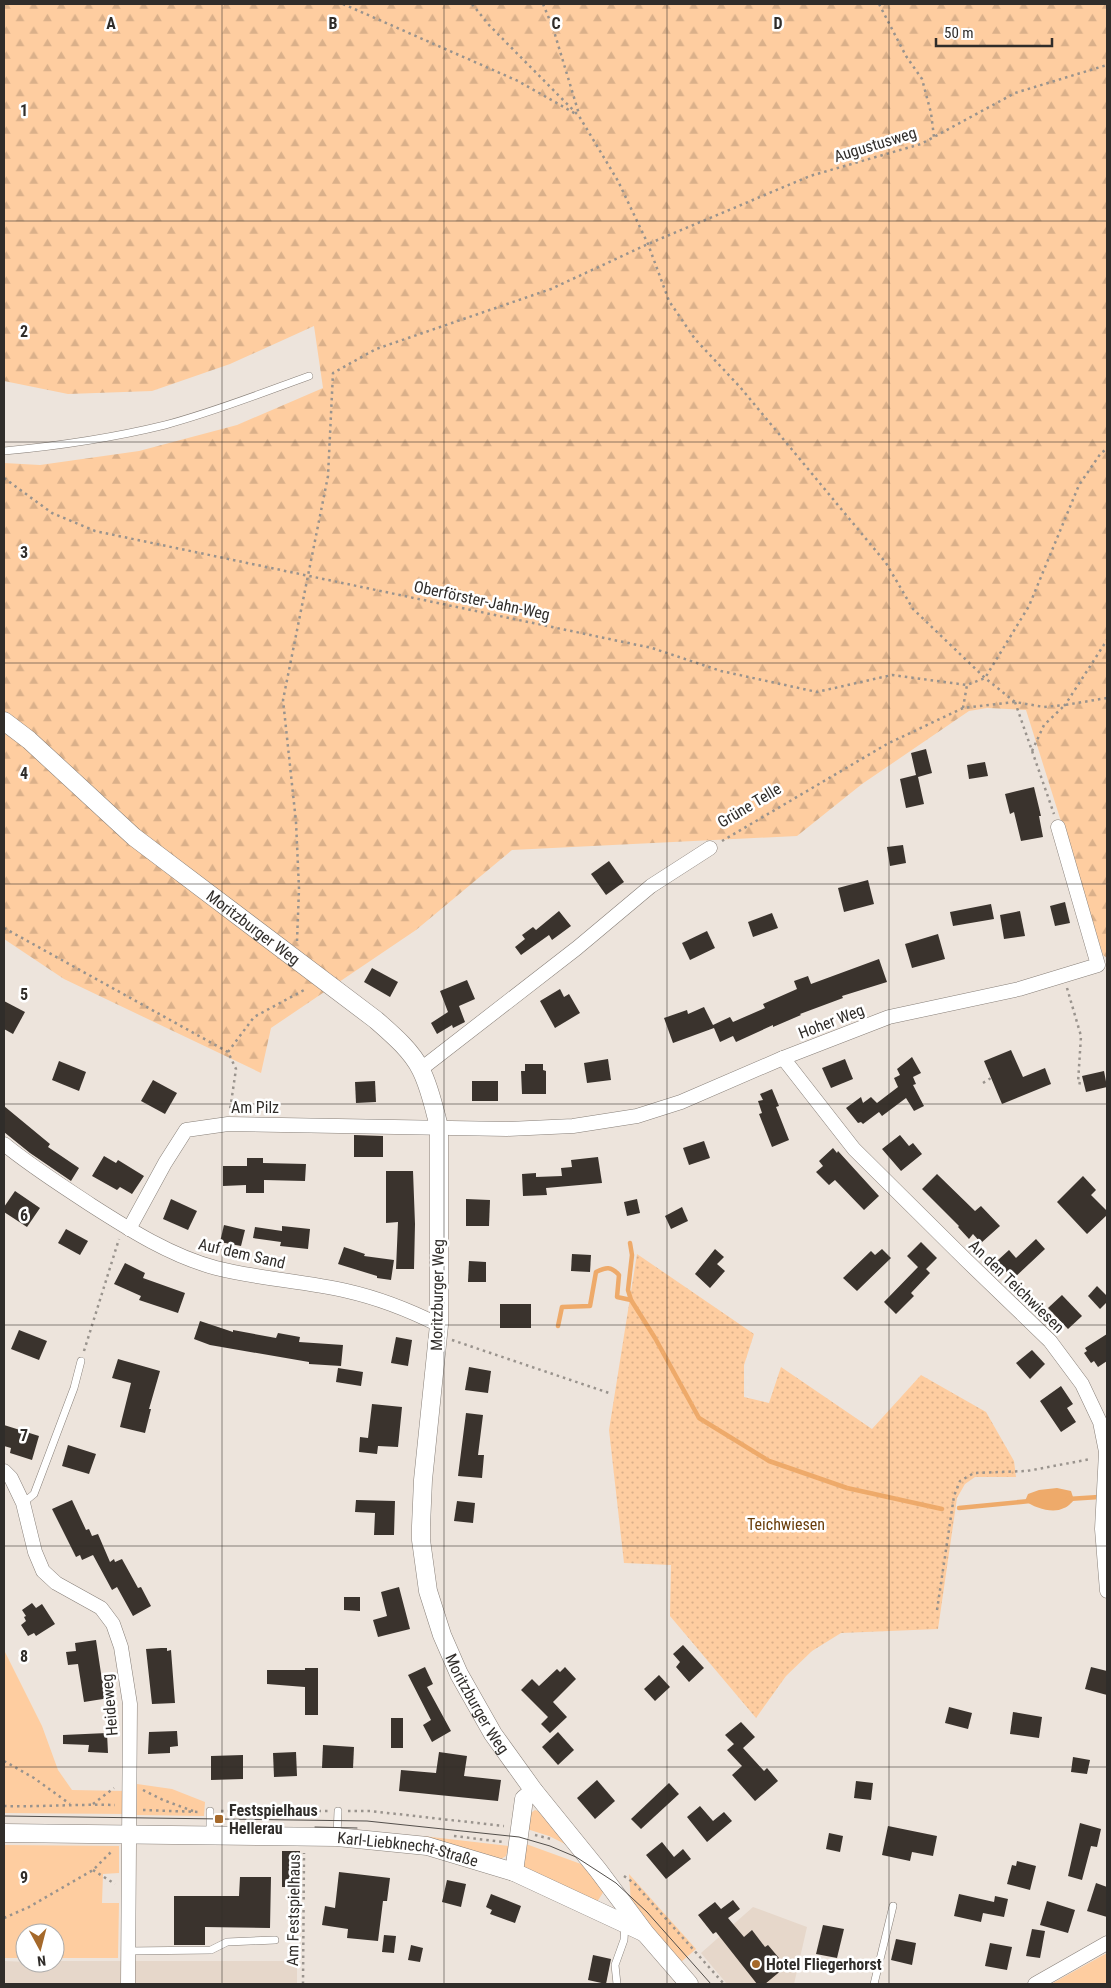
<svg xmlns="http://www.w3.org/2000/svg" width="1111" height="1988" font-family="'Roboto Condensed',sans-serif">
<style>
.built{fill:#e6d7ca}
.grass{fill:#fecda0}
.forest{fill:url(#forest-firs)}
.park{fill:url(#park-dots)}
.water{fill:#eeaa6a}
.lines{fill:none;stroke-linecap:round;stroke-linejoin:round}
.stream{stroke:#eeaa6a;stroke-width:4.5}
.building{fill:#3a332d}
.service-casing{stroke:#877f78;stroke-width:8}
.minor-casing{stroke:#877f78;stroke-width:15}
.tertiary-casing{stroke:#877f78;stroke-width:19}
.path{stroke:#99938d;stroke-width:2.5;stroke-dasharray:2.5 4;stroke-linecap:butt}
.service{stroke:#fff;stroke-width:7}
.minor{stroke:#fff;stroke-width:14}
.tertiary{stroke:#fff;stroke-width:18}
.tram{stroke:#534f4b;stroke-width:1}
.grid{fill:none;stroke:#302d2a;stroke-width:1;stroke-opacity:0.55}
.poi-dot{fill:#a5692b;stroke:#fff;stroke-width:2}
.labels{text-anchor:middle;stroke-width:5;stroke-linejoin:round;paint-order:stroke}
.street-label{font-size:16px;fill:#302d2a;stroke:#fff}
.park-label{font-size:16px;fill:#693d0a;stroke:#fff}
.poi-label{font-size:16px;font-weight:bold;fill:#302d2a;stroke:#fff;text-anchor:start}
.grid-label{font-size:16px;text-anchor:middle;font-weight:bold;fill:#302d2a;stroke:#fff;stroke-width:5;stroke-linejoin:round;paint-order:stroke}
</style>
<defs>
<pattern id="forest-firs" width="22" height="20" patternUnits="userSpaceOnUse" patternTransform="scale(1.25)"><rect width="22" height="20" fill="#fecda0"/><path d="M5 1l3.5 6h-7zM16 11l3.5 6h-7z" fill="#dab08a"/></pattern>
<pattern id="park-dots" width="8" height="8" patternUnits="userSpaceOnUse" patternTransform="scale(1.25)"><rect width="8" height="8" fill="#fecda0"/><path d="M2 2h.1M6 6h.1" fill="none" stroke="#dab08a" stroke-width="1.8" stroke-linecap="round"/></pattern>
</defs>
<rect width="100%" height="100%" fill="#ede4dc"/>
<g class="built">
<path d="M753,1907L807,1927L794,1984H727L701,1953Z"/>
<path d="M4,1961L55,1963V1961H297V1984H4Z"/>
</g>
<g class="grass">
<path d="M4,1650L42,1726L58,1770L72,1790L126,1791V1814L4,1813Z"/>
<path d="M137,1784L172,1789L205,1802L204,1816L136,1815Z"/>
<path d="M535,1810L538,1811L567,1845L549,1836L527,1829L528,1815Z"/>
<path d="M423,1836L509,1846L506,1856L501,1859L422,1842Z"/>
<path d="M526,1844L581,1864L604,1891L597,1902L523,1868L522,1862Z"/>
<path d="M4,1845L119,1846V1873L103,1874L102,1903H119L118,1958H55V1933H25V1958H4Z"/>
<path d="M629,1874L696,1949L681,1962L631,1903Z"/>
<path d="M1107,1953V1984H1051Z"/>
</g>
<path class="forest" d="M4,4H1107V958L1103,955L1026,710L987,708L969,711L862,784L797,836L512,850L416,930L271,1028L261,1073L64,979L4,939V463L40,465L139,451L237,425L323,388L314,326L230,364L152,391L68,394L4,381Z"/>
<path class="park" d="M637,1254L754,1334L744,1365V1397L769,1403L781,1367L872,1429L921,1375L986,1412L1014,1461L1016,1477H975L965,1484L957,1498L938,1629L841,1633L812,1651L786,1676L756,1718L670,1616L671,1565L624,1563L609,1430Z"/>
<path class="water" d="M1057,1488L1071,1491L1074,1500C1071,1503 1068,1507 1064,1508C1053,1514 1035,1508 1025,1501L1028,1494L1039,1490Z"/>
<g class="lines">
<g class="stream">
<path d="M630,1243L632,1255L628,1290L631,1300L655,1338L699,1418L769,1461L847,1488L942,1509"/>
<path d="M558,1326L562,1307L590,1306L596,1272C606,1267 611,1266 619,1275L617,1297L631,1300"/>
<path d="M1068,1499L1099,1497"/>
<path d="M959,1508L1030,1501"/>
</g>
</g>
<g class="building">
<path d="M926,749L932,773L918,777L924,804L906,808L900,779L916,775L911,753Z"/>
<path d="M985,762L988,776L969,779L967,765Z"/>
<path d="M1034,787L1041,816H1039L1043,837L1021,841L1014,812L1010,814L1005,794Z"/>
<path d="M903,845L906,863L890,866L887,847Z"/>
<path d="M609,861L624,882L606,895L591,874Z"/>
<path d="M868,880L874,904L844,912L838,888Z"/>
<path d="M1065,902L1070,923L1055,926L1050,906Z"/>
<path d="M991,904L994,919L953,926L950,912Z"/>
<path d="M559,911L571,926L552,940L549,935L521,955L515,947L525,939L522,935L533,927L536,930Z"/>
<path d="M1020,911L1025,936L1004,939L1000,915Z"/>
<path d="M772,913L778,928L753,937L748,922Z"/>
<path d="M707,931L715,948L690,960L682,943Z"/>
<path d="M938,934L945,959L912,968L905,944Z"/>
<path d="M879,959L887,982L842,996L843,998L800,1014L801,1015L773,1027V1025L736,1042L733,1036L720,1042L714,1028L673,1043L664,1018L687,1010L688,1014L704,1007L713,1025L730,1017L733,1022L765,1008L763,1004L797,989L794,981L808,976L811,984Z"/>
<path d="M372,968L398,982L390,997L364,982Z"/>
<path d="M467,980L475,999L459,1006L465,1022L453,1028L452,1025L437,1034L431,1023L448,1012L440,991Z"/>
<path d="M560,989L564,997L569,994L580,1013L555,1028L540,1001Z"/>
<path d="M4,1001L25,1012L13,1034L4,1029Z"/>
<path d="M1011,1050L1023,1077L1045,1068L1051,1084L1002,1104L984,1061Z"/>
<path d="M912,1057L921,1073L913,1077L916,1084L913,1085L924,1106L914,1111L906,1098L882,1116L879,1112L863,1124L861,1122L858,1123L846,1108L861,1097L863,1103L871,1097L877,1103L898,1087L894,1078L900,1075L897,1069Z"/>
<path d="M608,1059L611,1080L587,1083L584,1063Z"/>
<path d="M845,1059L853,1079L831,1088L822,1068Z"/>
<path d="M59,1061L86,1072L79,1091L52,1080Z"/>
<path d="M525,1064H543V1070L546,1071V1094H522L521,1071H525Z"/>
<path d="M1104,1071L1107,1087L1086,1092L1082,1076Z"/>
<path d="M153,1080L177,1093L165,1114L141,1101Z"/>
<path d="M375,1081L376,1102L356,1103L355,1082Z"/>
<rect x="472" y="1081" width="26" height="20"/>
<path d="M772,1089L779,1106L776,1107L789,1140L772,1147L759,1114L762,1113L758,1101L763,1100L760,1094Z"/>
<path d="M4,1106L50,1144L48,1147L79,1168L71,1181L30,1153L4,1132Z"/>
<path d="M354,1135L383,1136V1157H354Z"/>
<path d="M900,1135L909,1146L913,1143L922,1154L901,1171L882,1149Z"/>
<path d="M704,1141L710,1158L689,1165L683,1148Z"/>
<path d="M833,1148L837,1153L838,1151L879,1196L864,1210L835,1180L829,1185L816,1172L823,1166L819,1161Z"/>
<path d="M104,1156L116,1163L118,1160L144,1176L132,1194L120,1187L117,1190L92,1176Z"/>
<path d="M598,1157L602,1183L546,1188L547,1195L523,1196L522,1174L536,1173V1177L562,1176L561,1168L572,1167L571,1160Z"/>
<path d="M247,1158H263V1163L306,1164L305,1181L264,1180V1193H246V1185L223,1186V1166H247Z"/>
<path d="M386,1171H413L415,1224L414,1269H396L398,1222L386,1223Z"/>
<path d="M937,1174L975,1211L981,1206L1000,1226L981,1243L973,1234L969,1239L958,1227L959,1226L922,1189Z"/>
<path d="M1083,1176L1096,1190L1091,1195L1107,1211V1215L1087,1234L1057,1202Z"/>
<path d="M15,1191L40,1208L27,1227L4,1212V1207Z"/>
<path d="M171,1199L197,1211L188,1230L163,1219Z"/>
<path d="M466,1199L490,1200L489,1226H466Z"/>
<path d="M637,1199L640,1213L627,1216L624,1202Z"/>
<path d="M682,1207L688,1221L671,1229L665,1216Z"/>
<path d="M224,1225L245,1230L241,1246L220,1242Z"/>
<path d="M282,1226L310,1229L308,1249L280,1246L281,1242L253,1238L255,1227L282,1231Z"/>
<path d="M66,1229L88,1241L80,1255L58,1243Z"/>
<path d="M1036,1239L1045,1249L1013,1279L997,1261L1009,1250L1016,1258Z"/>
<path d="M921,1242L937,1258L926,1269L930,1273L911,1293L914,1296L896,1314L884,1302L918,1267L907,1256Z"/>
<path d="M344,1247L365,1254L364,1256L394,1260L391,1280L377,1278V1276L338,1264Z"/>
<path d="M715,1249L724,1257L717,1264L725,1271L710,1288L695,1274Z"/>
<path d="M882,1249L891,1258L857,1291L843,1278L871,1251L875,1255Z"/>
<path d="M572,1254L591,1255L590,1272L571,1271Z"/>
<path d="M469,1261L486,1262V1282H468Z"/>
<path d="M125,1263L145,1273L143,1278L185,1293L178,1313L139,1300L141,1296L114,1284Z"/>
<path d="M1097,1286L1107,1296V1302L1100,1309L1088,1296Z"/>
<path d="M1062,1295L1082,1316L1068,1329L1048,1308Z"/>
<rect x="500" y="1304" width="31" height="24"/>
<path d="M200,1321L233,1332V1330L276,1338L278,1333L300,1337L299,1342L343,1345L341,1366L309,1364V1362L210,1345L194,1339Z"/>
<path d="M19,1330L47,1341L39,1360L11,1349Z"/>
<path d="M1107,1334V1361L1098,1367L1094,1361L1091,1363L1084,1353L1087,1351L1085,1348Z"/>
<path d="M396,1337L412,1340L408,1366L391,1363Z"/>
<path d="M1032,1350L1045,1364L1030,1379L1016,1363Z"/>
<path d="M118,1359L160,1371L149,1409H151L145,1433L120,1427L131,1383L112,1378Z"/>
<path d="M469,1367L491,1371L488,1393L465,1390Z"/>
<path d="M338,1368L363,1372L361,1386L336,1382Z"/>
<path d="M1061,1386L1073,1404L1067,1408L1076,1422L1061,1432L1040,1401Z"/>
<path d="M372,1404L402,1407L398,1447L378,1446L377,1454L359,1452L360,1437L368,1438Z"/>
<path d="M466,1413L483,1415L478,1455H484L482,1478L458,1476Z"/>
<path d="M4,1425L39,1436L32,1460L10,1453L11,1448L4,1446Z"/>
<path d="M68,1445L96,1454L89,1474L62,1466Z"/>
<path d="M72,1500L86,1530L89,1529L92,1536L98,1534L110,1562L114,1559L115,1562L122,1559L138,1588L141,1587L151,1606L133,1616L117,1587L112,1590L93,1555L82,1560L80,1555L76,1557L52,1509Z"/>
<path d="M356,1500L395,1501L394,1535H374L375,1513L355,1512Z"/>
<path d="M457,1501L475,1503L473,1523L454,1521Z"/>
<path d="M399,1587L410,1629L378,1637L373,1620L387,1616L381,1592Z"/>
<path d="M344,1597H360V1611L344,1610Z"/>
<path d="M32,1603L36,1608L42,1604L55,1624L36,1636L34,1633L28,1636L21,1625L26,1621L24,1617L26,1616L22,1610Z"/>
<path d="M96,1640L102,1680L106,1679L109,1698L84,1702L78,1664L68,1665L66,1652L76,1651L75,1643Z"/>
<path d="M683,1645L704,1668L689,1682L676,1667L680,1662L673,1654Z"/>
<path d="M161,1648H167V1651L171,1650L175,1703L152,1704L146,1649Z"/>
<path d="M425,1667L433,1684L427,1687L451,1731L432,1742L423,1725L431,1720L408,1675Z"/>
<path d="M565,1667L576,1679L553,1702L567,1717L550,1733L541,1724L548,1717L521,1690L532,1679L539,1686L557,1669L560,1672Z"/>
<path d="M1091,1667L1107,1671V1695L1085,1689Z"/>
<path d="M305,1668H318V1715H305V1687L267,1684V1670H305Z"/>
<path d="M659,1675L670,1687L655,1701L644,1689Z"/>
<path d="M949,1707L972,1713L968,1729L945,1723Z"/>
<path d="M1013,1712L1042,1717L1039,1738L1010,1734Z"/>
<rect x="391" y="1718" width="12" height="30"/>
<path d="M741,1722L755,1737L743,1748L764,1771L767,1768L778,1781L755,1801L732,1775L742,1766L727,1750L734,1744L725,1735Z"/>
<path d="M177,1731L178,1746L170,1747V1753L148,1754L149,1732Z"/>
<path d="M558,1732L574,1750L558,1765L542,1747Z"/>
<path d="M107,1733L108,1753L88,1752L89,1745L63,1744V1735Z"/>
<path d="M323,1745L354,1747L353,1768H322Z"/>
<path d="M296,1752L297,1776L274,1777L273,1753Z"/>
<path d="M439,1752L467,1756L464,1776L501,1780L498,1801L399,1791L401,1770L436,1773Z"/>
<path d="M243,1755V1779L211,1780V1756Z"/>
<path d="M1073,1757L1090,1760L1087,1774L1071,1772Z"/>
<path d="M597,1780L615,1801L595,1819L577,1798Z"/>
<path d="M856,1781L873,1783L871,1800L854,1798Z"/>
<path d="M669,1783L679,1794L641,1829L631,1819Z"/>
<path d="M700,1806L713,1821L724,1812L732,1821L707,1842L687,1817Z"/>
<path d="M1080,1823L1101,1829L1097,1847L1091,1846L1082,1880L1068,1876Z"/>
<path d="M888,1826L937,1836L933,1856L912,1852L910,1861L882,1855Z"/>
<path d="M829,1833L843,1836L840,1852L826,1849Z"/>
<path d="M662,1842L674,1857L683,1849L691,1859L666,1879L646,1855Z"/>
<rect x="282" y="1851" width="18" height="36"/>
<path d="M1017,1861L1036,1866L1030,1890L1007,1884L1012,1865L1016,1866Z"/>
<path d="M339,1872L390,1878L387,1901H383L378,1941L347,1938L348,1929L322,1925L325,1906L335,1908Z"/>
<path d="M240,1877H271L270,1928L205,1927V1945H174V1896H239Z"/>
<path d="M447,1880L466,1884L461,1907L442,1902Z"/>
<path d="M1096,1883L1107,1887V1917L1087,1911Z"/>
<path d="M491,1894L521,1906L515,1923L490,1914L492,1910L486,1907Z"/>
<path d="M959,1894L994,1902L995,1896L1008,1899L1004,1917L983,1913L981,1922L954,1916Z"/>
<path d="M733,1900L740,1909L728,1918L744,1937L752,1930L765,1947L768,1945L779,1958L776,1961L783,1969L765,1984H757L716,1932L713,1934L698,1915L715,1902L721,1909Z"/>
<path d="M1047,1901L1075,1910L1068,1933L1040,1925Z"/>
<path d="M823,1925L844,1929L837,1958L816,1954Z"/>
<path d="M1032,1929L1045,1931L1040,1958L1026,1956Z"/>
<path d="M384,1935L396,1936L394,1953L382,1952Z"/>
<path d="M896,1939L916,1943L912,1965L891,1960Z"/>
<path d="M990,1943L1012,1947L1007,1970L985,1966Z"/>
<path d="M411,1945L423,1948L420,1962L408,1960Z"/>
<path d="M593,1955L611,1959L606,1984L588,1980Z"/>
</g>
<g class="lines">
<defs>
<g id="service">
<path d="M4,451C58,446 112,438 165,425C214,412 262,393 309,376"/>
<path d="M23,1503L34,1494L74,1388L81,1361"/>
<path d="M210,1835V1811"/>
<path d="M337,1837L338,1811"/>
<path d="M128,1951L211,1950L227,1942L275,1940"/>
<path d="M617,1984L615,1965L624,1940L625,1924"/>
<path d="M874,1984L893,1906"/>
</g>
<g id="minor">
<path d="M783,1058L854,1149L965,1259L1050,1341L1082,1384L1100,1422L1106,1452L1102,1529L1107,1591"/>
<path d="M421,1069L577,948L651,886L710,848"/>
<path d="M4,1144C32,1167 61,1185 91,1205C130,1230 171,1256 216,1268C259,1279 304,1281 347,1291C378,1298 411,1311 439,1325"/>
<path d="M129,1229L165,1163L186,1130L228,1124L507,1129L573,1126L637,1116L681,1102L783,1058L889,1017L1019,989L1098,965L1058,827"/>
<path d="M4,1471L11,1478L23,1503L35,1552L43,1571L56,1583L101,1608L113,1624L121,1647L130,1704L128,1984"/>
<path d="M1035,1984L1107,1943"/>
</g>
<g id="tertiary">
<path id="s1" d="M4,721L29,740L134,837L376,1020C392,1034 412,1051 421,1070C430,1088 434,1108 439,1127V1325L423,1480L421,1526V1540L428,1591L442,1635L459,1674L493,1734L534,1791L598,1870L645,1933L689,1984"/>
<path id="s2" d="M4,1833L337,1837L427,1846L514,1872L643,1932"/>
<path d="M514,1872L524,1799L534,1791"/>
</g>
</defs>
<use href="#service" class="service-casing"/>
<use href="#minor" class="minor-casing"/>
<use href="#tertiary" class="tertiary-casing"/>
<g class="path">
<path d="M343,4L518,81L576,114"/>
<path d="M472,4L489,25L579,116L618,181L648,244L669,301L695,339L740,387L886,563L913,609L985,678L1015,702L1044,707L1065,705L1107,640"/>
<path d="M543,4L553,28L579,114"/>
<path d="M879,4L906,56L922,79L931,113L934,137"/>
<path d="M4,478L52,513L95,531L652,648L721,671L817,692L892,675L967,685L985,678L1029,606L1079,485L1101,453L1107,449"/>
<path d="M1015,702L1054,814"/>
<path d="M963,708L967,685"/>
<path d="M1032,751L1044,725L1065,705L1107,698"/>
<path d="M722,841L887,744L963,708L1014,702"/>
<path d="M4,928L228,1052L236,1069L230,1110"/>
<path d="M297,941L299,889L296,822L283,700L328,476L333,373L376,349L551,289L648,244L810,176L921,144L1015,93L1107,65"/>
<path d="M1067,988L1081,1036L1078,1083L1084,1084"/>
<path d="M228,1052L254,1017L306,989"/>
<path d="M983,1083L991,1078"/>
<path d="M452,1340L612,1394"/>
<path d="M84,1351L119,1239"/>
<path d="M937,1610L954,1496L960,1481L974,1473L1027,1471L1091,1459"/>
<path d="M4,1761L34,1778L70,1804"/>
<path d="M143,1790L163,1800L193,1811"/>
<path d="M93,1804L114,1788"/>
<path d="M4,1806C41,1807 78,1804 115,1805"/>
<path d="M143,1810L200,1812"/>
<path d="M221,1811H328"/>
<path d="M348,1811H370L504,1826"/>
<path d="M535,1835L551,1839"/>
<path d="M454,1836L503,1842"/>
<path d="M93,1870L115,1884"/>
<path d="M624,1876L634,1883L724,1984"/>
<path d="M4,1918L29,1907L93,1870L112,1851"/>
<path d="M303,1984L304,1853"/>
</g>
<use href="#service" class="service"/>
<use href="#minor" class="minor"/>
<use href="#tertiary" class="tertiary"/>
<g class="tram">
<path d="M4,1816L367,1821L519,1837L550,1846L576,1857L616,1883L647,1912L711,1984"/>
<path d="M315,1827L357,1828"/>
</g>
</g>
<path class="grid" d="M222,4V1984M444,4V1984M667,4V1984M889,4V1984M4,221H1107M4,442H1107M4,663H1107M4,884H1107M4,1104H1107M4,1325H1107M4,1546H1107M4,1767H1107"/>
<g class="poi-dot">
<rect x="214" y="1814" width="10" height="10" rx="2.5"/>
<circle cx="756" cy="1964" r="5"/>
</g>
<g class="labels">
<g class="street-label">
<text transform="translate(875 144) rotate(-17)" y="6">Augustusweg</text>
<text transform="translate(482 600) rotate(12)" y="6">Oberförster-Jahn-Weg</text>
<text transform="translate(749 805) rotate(-31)" y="6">Grüne Telle</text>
<text dy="6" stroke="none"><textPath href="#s1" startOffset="324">Moritzburger Weg</textPath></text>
<text transform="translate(831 1021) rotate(-21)" y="6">Hoher Weg</text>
<text x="255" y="1113">Am Pilz</text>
<text transform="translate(242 1253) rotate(13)" y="6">Auf dem Sand</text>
<text transform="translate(1017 1286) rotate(44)" y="6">An den Teichwiesen</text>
<text transform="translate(437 1295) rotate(-89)" y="6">Moritzburger Weg</text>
<text dy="6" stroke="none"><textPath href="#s1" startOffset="1194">Moritzburger Weg</textPath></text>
<text transform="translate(109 1705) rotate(-95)" y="6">Heideweg</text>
<text dy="6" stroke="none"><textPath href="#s2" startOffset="405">Karl-Liebknecht-Straße</textPath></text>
<text transform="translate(293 1910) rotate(-89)" y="6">Am Festspielhaus</text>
</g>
<g class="park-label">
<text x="786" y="1530">Teichwiesen</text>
</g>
<g class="poi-label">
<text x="229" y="1816">Festspielhaus<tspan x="229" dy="18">Hellerau</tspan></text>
<text x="766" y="1970">Hotel Fliegerhorst</text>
</g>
</g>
<g class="grid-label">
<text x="111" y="29">A</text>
<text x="333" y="29">B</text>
<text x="556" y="29">C</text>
<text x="778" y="29">D</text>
<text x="24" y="116">1</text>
<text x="24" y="337">2</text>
<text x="24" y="558">3</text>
<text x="24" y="779">4</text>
<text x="24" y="1000">5</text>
<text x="24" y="1221">6</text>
<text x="24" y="1441">7</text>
<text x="24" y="1662">8</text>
<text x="24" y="1883">9</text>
</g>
<rect width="1111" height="1988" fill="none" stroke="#302d2a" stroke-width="10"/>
<g transform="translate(40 1948) rotate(173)"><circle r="24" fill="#ffffff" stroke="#acabaa"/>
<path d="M0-4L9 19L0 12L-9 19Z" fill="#a5692b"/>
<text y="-8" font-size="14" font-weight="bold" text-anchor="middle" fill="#302d2a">N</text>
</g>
<path d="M936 38v8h116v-8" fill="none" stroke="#302d2a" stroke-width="2.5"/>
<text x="944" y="38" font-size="15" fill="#302d2a" stroke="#ffffff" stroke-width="4" paint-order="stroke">50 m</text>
</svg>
